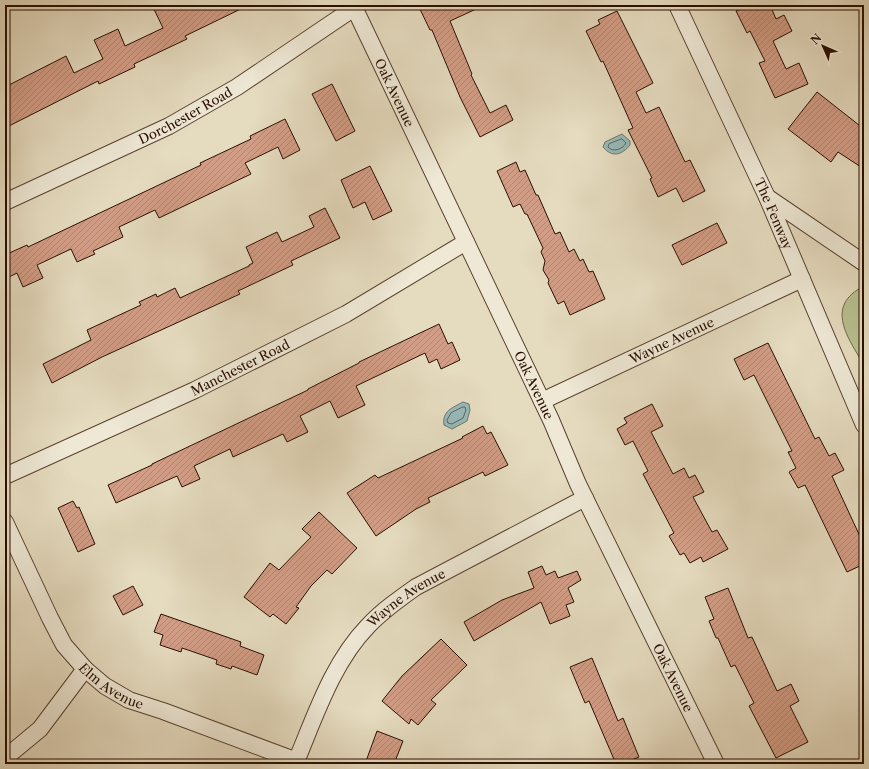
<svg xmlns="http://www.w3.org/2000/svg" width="869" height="769" font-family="'Libre Caslon Text',serif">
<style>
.green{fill:#b8bf8f;stroke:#716748}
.water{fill:#97b9b8;stroke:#6b756e}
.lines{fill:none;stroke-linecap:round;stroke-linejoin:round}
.shore{stroke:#60645c;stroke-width:1}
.building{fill:url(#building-hatch);stroke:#2a0f00}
.street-casing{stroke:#594230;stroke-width:18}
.street{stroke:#eee8d5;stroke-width:16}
.labels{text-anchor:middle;stroke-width:3;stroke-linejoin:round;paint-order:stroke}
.street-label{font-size:13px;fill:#2a0f00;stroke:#eee8d5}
</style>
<defs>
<pattern id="building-hatch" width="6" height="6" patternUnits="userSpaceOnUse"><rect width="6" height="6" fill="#d29d86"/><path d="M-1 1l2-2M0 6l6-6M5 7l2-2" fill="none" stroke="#b48672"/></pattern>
</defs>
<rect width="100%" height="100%" fill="#e5dbbf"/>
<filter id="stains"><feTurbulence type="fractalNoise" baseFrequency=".005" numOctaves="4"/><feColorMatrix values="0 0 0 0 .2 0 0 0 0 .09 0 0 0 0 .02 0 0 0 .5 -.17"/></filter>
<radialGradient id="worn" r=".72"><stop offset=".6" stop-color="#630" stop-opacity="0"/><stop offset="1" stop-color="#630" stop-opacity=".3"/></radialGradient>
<path class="green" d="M864,286V365C848,338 824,306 864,286Z"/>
<g class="water">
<path d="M622,134L630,141V145C622,155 612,158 603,147L605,142Z"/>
<path d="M463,402L469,404L470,410L467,421L452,429L444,425C442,411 452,408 463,402Z"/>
</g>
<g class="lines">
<g class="shore">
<path d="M622,139L626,143C623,149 613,153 608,147L609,144Z"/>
<path d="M463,407H465L466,410L463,418L452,424L448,423L447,420L451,413Z"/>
</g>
</g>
<g class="building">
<path d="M152,5H249L185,36L187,39L134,64L135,67L99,84L98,81L5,128V87L66,56L74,73L103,59L94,40L118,29L125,46L163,28Z"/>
<path d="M418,5H485L450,21L472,74L471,75L490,113L506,105L513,120L480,137L460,97L432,30H430Z"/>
<path d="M748,5H770L776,19L784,15L792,31L773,41L786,69L799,63L808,84L775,98L759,63L765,61L750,31L747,33L736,11Z"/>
<path d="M617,11L653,83L636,92L646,113L659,107L685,162L690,160L705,191L683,202L676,188L658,197L650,179L652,178L628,130L633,128L603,61L601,62L586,31L600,24L598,20Z"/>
<path d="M332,84L355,131L336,141L312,94Z"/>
<path d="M817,92L864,129V169L838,152L831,162L788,129Z"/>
<path d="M285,119L300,150L283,159L278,147L245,163L251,174L159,218L155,210L119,227L123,237L93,251L95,254L77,262L71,249L37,265L43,278L23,287L17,273L5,279V255L27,245L28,247L201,165L200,163L251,139L250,136Z"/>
<path d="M516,162L520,172L525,170L536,195H538L555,234L560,232L569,252L574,249L580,261L583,259L589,272L593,271L605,299L570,315L564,301L558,304L548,283L549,280L543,270L545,261L541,252L543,248L527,214H525L520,204L513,207L497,171Z"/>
<path d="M370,166L392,211L373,220L365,202L353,208L341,180Z"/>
<path d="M325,208L340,238L291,261L293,265L238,291L240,294L102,357L52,383L43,364L91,340L87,330L141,305L139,302L156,294L157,297L175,288L180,298L249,266V265L253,263L246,247L277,232L282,242L314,227L309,216Z"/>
<path d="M717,223L727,243L682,265L672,245Z"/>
<path d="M439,324L448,344L452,342L460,360L441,369L437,359L429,363L425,353L356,386L365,405L338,418L330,401L300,416L308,432L287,442L283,434L233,457L230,449L194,466L200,479L182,487L177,476L116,503L108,485L152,465V464L308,390V389L359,363V362Z"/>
<path d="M768,343L815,439L819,437L829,456L835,453L844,470L832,476L864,545V564L847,572L805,485L798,488L789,472L796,468L788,452L792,451L754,375L744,380L734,359Z"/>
<path d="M652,404L663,426L651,432L673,474L684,468L689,478L695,475L704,492L693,497L712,532L717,530L728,549L703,562L701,557L690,563L684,553L680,555L669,536L674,533L643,474L648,471L633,441L625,445L617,429L627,423L624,418Z"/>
<path d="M483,426L487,434L491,432L508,465L485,476L483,472L428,498L430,502L416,509L376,536L347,493L375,475L378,478L463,438L462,437Z"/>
<path d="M73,501L77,508L79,507L95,544L78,552L58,508Z"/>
<path d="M319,512L357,548L332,574L327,570L311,586L296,607L299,608L286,624L273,614L270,617L244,597L270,563L279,570L311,537L302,529Z"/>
<path d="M542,566L546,575L555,571L558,578L577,571L581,580L568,588L574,602L566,605L570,616L550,624L541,602L474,641L464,622L502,600L534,588L528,572Z"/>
<path d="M133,586L143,605L123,615L113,596Z"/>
<path d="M728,588L748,638L752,637L777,691L791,684L799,701L790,706L808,742L776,758L749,706L754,703L735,665L731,667L718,638H716L709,621L714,619L705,597Z"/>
<path d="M161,614L241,642L240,646L264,655L257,675L232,666L231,669L216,664L217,660L182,648L181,652L160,645L163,635L154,632Z"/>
<path d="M441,639L467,665L431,700L436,704L418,725L411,719L409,724L382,701L402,676Z"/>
<path d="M592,658L618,721L623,718L639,757L622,764H616L589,701L585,703L570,667Z"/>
<path d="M377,731L403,741L394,764H365Z"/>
</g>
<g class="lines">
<defs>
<g id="street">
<path id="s1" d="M353,5L551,420L578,484L716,764"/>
<path id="s2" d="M677,5L767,197L864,425"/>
<path d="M767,197L864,263"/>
<path id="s3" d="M5,202L169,126L237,87L354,8"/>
<path id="s4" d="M542,401L802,279"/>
<path id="s5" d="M5,476L195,390L346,314L466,242"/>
<path id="s6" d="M5,522L50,618L64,645L85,669L105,686L129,700L163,711L297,761"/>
<path d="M5,758L40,729L85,669"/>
<path id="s7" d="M295,764C315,717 332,663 368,626C382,611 399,599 416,587L585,498"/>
</g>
</defs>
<use href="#street" class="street-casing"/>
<use href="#street" class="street"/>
</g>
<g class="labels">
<g class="street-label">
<text dy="5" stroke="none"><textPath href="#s1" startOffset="97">Oak Avenue</textPath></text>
<text dy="5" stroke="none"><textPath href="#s3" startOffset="200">Dorchester Road</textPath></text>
<text dy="5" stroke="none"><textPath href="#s2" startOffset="230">The Fenway</textPath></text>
<text dy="5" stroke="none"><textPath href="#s4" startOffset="143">Wayne Avenue</textPath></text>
<text dy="5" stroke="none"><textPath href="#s5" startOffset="259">Manchester Road</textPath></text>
<text dy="5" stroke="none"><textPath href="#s1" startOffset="421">Oak Avenue</textPath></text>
<text dy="5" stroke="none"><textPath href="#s7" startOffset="205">Wayne Avenue</textPath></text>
<text dy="5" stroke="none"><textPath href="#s1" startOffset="745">Oak Avenue</textPath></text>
<text dy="5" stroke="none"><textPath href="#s6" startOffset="200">Elm Avenue</textPath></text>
</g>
</g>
<rect width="869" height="769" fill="none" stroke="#e5dbbf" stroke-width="20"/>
<rect x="6" y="6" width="857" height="757" fill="none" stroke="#2a0f00" stroke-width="2"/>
<rect x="10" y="10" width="849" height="749" fill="none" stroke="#2a0f00"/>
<g transform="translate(823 46) rotate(315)" stroke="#eee8d5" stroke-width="3" paint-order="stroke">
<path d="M0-3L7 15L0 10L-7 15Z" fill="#2a0f00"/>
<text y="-6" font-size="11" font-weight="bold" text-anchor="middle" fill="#2a0f00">N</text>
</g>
<rect width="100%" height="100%" filter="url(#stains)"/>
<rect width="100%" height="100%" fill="url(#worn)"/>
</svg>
